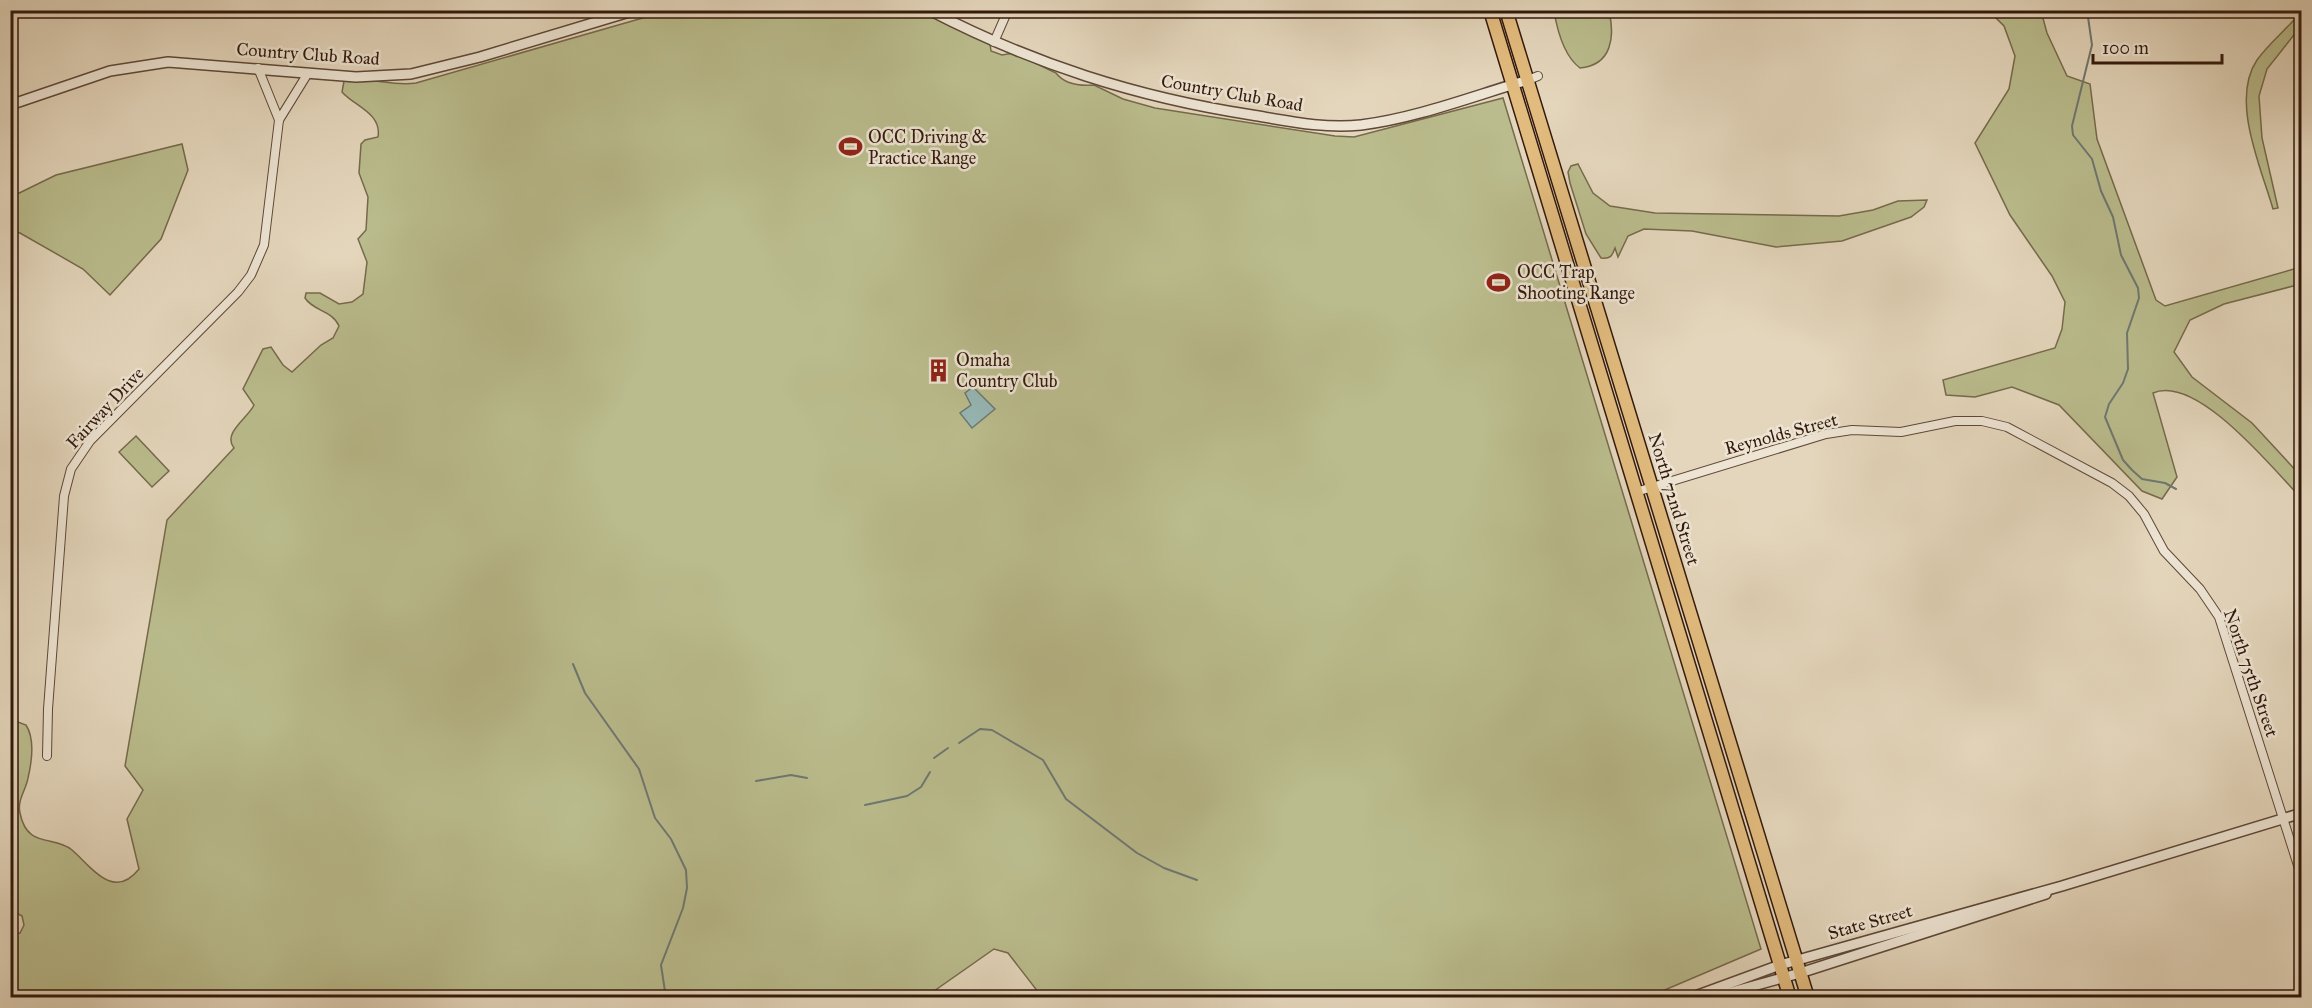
<svg xmlns="http://www.w3.org/2000/svg" width="2312" height="1008" font-family="'IM FELL Great Primer',serif">
<style>
.green{fill:#babc8d;stroke:#766a4c;stroke-width:1.5}
.water{fill:#96b8b6;stroke:#6e7872;stroke-width:1.5}
.lines{fill:none;stroke-linecap:round;stroke-linejoin:round}
.stream{stroke:#6e7872;stroke-width:2}
.minor-casing{stroke:#5f4838;stroke-width:10}
.tertiary-casing{stroke:#5f4838;stroke-width:12}
.primary-casing{stroke:#33190c;stroke-width:15}
.minor{stroke:#ede4d3;stroke-width:8}
.tertiary{stroke:#ede4d3;stroke-width:9}
.primary{stroke:#e2bb7e;stroke-width:12}
.labels{text-anchor:middle;stroke-width:5;stroke-linejoin:round;paint-order:stroke}
.street-label{font-size:18px;fill:#33190c;stroke:#ede4d3}
.poi-label{font-size:18px;fill:#33190c;stroke:#ede4d3;text-anchor:start}
</style>
<rect width="100%" height="100%" fill="#e4d6bc"/>
<filter id="stains"><feTurbulence type="fractalNoise" baseFrequency=".00333" numOctaves="4"/><feColorMatrix values="0 0 0 0 .2 0 0 0 0 .09 0 0 0 0 .02 0 0 0 .5 -.17"/></filter>
<radialGradient id="worn" r=".72"><stop offset=".6" stop-color="#630" stop-opacity="0"/><stop offset="1" stop-color="#630" stop-opacity=".3"/></radialGradient>
<g class="green">
<path d="M667,11H924L944,23L990,44L991,51L1002,55L1014,53L1056,73C1065,85 1081,86 1094,85L1123,99L1155,108L1335,136L1354,137L1503,98L1761,949L1646,998L1042,997L1008,953L994,949L924,998L11,997V935L20,933L24,925L22,916L11,910L10,777L15,765L11,757V722L13,720L26,725C35,739 32,761 28,778C26,790 17,800 20,813C27,849 54,835 72,850C90,865 113,902 139,869L127,819L143,790L125,766L167,520L234,448C222,433 248,418 254,405L243,389L263,349L271,347L283,365L292,372L321,345L333,338L339,326C332,310 313,311 305,298L306,293H320L339,304L352,302L363,294L367,262L358,239L366,230L368,197L359,173L361,144L365,140L378,137C382,113 354,106 342,92L344,81C369,76 392,87 416,83Z"/>
<path d="M1554,11H1609C1615,37 1612,65 1580,68C1564,56 1557,29 1554,11Z"/>
<path d="M1993,11H2041L2047,33L2067,76L2090,84L2097,139L2156,300L2165,306L2301,267V284L2224,304L2190,320L2174,352L2192,377L2252,423L2301,476V498C2273,469 2197,374 2153,393L2177,477L2162,499L2142,491L2059,405L2012,387L1975,397L1946,395L1943,380L2055,348L2062,329L2065,302L2052,276L2010,215L1975,143L2009,89L2015,56L2004,26L1995,17Z"/>
<path d="M2301,12V26L2267,69L2259,96L2262,138L2278,208L2273,209C2261,167 2230,100 2257,60C2269,43 2288,28 2301,12Z"/>
<path d="M182,144L188,170L161,239L110,295L83,269L20,233L11,231V197L56,175Z"/>
<path d="M1578,164L1593,193L1610,206L1655,213L1839,216L1873,210L1898,201L1927,200L1924,207L1911,217L1842,241L1776,247L1692,231L1644,229L1628,236L1618,257L1615,248C1612,256 1611,259 1601,258L1586,234L1570,183L1568,172L1571,166Z"/>
<path d="M136,436L169,471L152,487L119,452Z"/>
</g>
<path class="water" d="M973,387L995,409L972,428L960,413L971,405L965,393Z"/>
<g class="lines">
<g class="stream">
<path d="M2087,10L2092,45L2072,126L2073,135L2092,159L2101,191L2113,217L2121,255L2138,288L2139,298L2127,333L2128,369L2123,383L2109,404L2105,417L2123,460L2132,470L2142,479L2165,483L2176,489"/>
<path d="M573,664L585,693L639,769L655,818L671,839L686,870L687,888L683,908L661,965L666,998"/>
<path d="M959,743L980,729L992,730L1043,760L1066,799L1137,853L1164,868L1197,880"/>
<path d="M934,758L948,748"/>
<path d="M756,781L791,775L807,778"/>
<path d="M865,805L907,796L921,787L930,772"/>
</g>
<defs>
<g id="minor">
<path d="M994,42L1008,10"/>
<path d="M258,68L279,120"/>
<path d="M1528,80L1538,76"/>
<path d="M1636,492L1826,434L1852,430L1901,432L1955,421H1982L2007,427L2112,483L2129,496L2144,514L2164,551L2200,589L2219,617L2302,878"/>
<path d="M47,756L48,709L64,496L71,469L90,441L238,292L251,275L264,245L279,120L308,73"/>
</g>
<g id="tertiary">
<path d="M929,10C1033,64 1136,97 1252,115C1288,121 1324,129 1361,125C1417,118 1473,96 1528,80"/>
<path d="M10,105L110,71L168,62L356,77L411,74L480,57L636,10"/>
<path d="M1690,998L1780,965L2062,886L2302,813"/>
<path d="M1710,998L1800,973L2046,894"/>
</g>
<g id="primary">
<path d="M1490,10L1790,998"/>
<path d="M1506,10L1808,998"/>
</g>
</defs>
<use href="#minor" class="minor-casing"/>
<use href="#tertiary" class="tertiary-casing"/>
<use href="#primary" class="primary-casing"/>
<use href="#minor" class="minor"/>
<use href="#tertiary" class="tertiary"/>
<use href="#primary" class="primary"/>
</g>
<defs>
<symbol id="stadium-bare" viewBox="-9 -9 18 18"><path d="M0-5a6.5 5 0 1 0 0 10a6.5 5 0 1 0 0-10ZM-3.5-1.8h7v3.6h-7Z" fill="#8f2418" stroke="#ede4d3" stroke-width="2.5" paint-order="stroke"/></symbol>
<symbol id="building-bare" viewBox="-9 -9 18 18"><path d="M-4-6H4V6H1V3H-1V6H-4ZM-2.5-4.3h1.7v1.8h-1.7ZM.8-4.3h1.7v1.8H.8ZM-2.5-1h1.7V.8h-1.7ZM.8-1h1.7V.8H.8Z" fill="#8f2418" stroke="#ede4d3" stroke-width="2.5" paint-order="stroke"/></symbol>
</defs>
<g fill-rule="evenodd">
<use href="#stadium-bare" x="834" y="130" width="33" height="33"/>
<use href="#stadium-bare" x="1482" y="266" width="33" height="33"/>
<use href="#building-bare" x="922" y="354" width="33" height="33"/>
</g>
<g class="labels">
<g class="street-label">
<text transform="translate(308 54) rotate(4)" y="6">Country Club Road</text>
<text transform="translate(1232 93) rotate(10)" y="6">Country Club Road</text>
<text transform="translate(105 408) rotate(-47)" y="6">Fairway Drive</text>
<text transform="translate(1781 434) rotate(-15)" y="6">Reynolds Street</text>
<text transform="translate(1674 499) rotate(73)" y="6">North 72nd Street</text>
<text transform="translate(2251 673) rotate(71)" y="6">North 75th Street</text>
<text transform="translate(1870 922) rotate(-16)" y="6">State Street</text>
</g>
<g class="poi-label">
<text x="868" y="143">OCC Driving &amp;<tspan x="868" dy="21">Practice Range</tspan></text>
<text x="1517" y="278">OCC Trap<tspan x="1517" dy="21">Shooting Range</tspan></text>
<text x="956" y="366">Omaha<tspan x="956" dy="21">Country Club</tspan></text>
</g>
</g>
<rect width="2312" height="1008" fill="none" stroke="#e4d6bc" stroke-width="36"/>
<rect x="12" y="12" width="2288" height="984" fill="none" stroke="#33190c" stroke-width="3"/>
<rect x="18" y="18" width="2276" height="972" fill="none" stroke="#33190c" stroke-width="1.5"/>
<path d="M2093 54v9h129v-9" fill="none" stroke="#33190c" stroke-width="3"/>
<text x="2102" y="54" font-size="18" fill="#33190c" stroke="#ede4d3" stroke-width="4.5" paint-order="stroke">100 m</text>
<rect width="100%" height="100%" filter="url(#stains)"/>
<rect width="100%" height="100%" fill="url(#worn)"/>
</svg>
